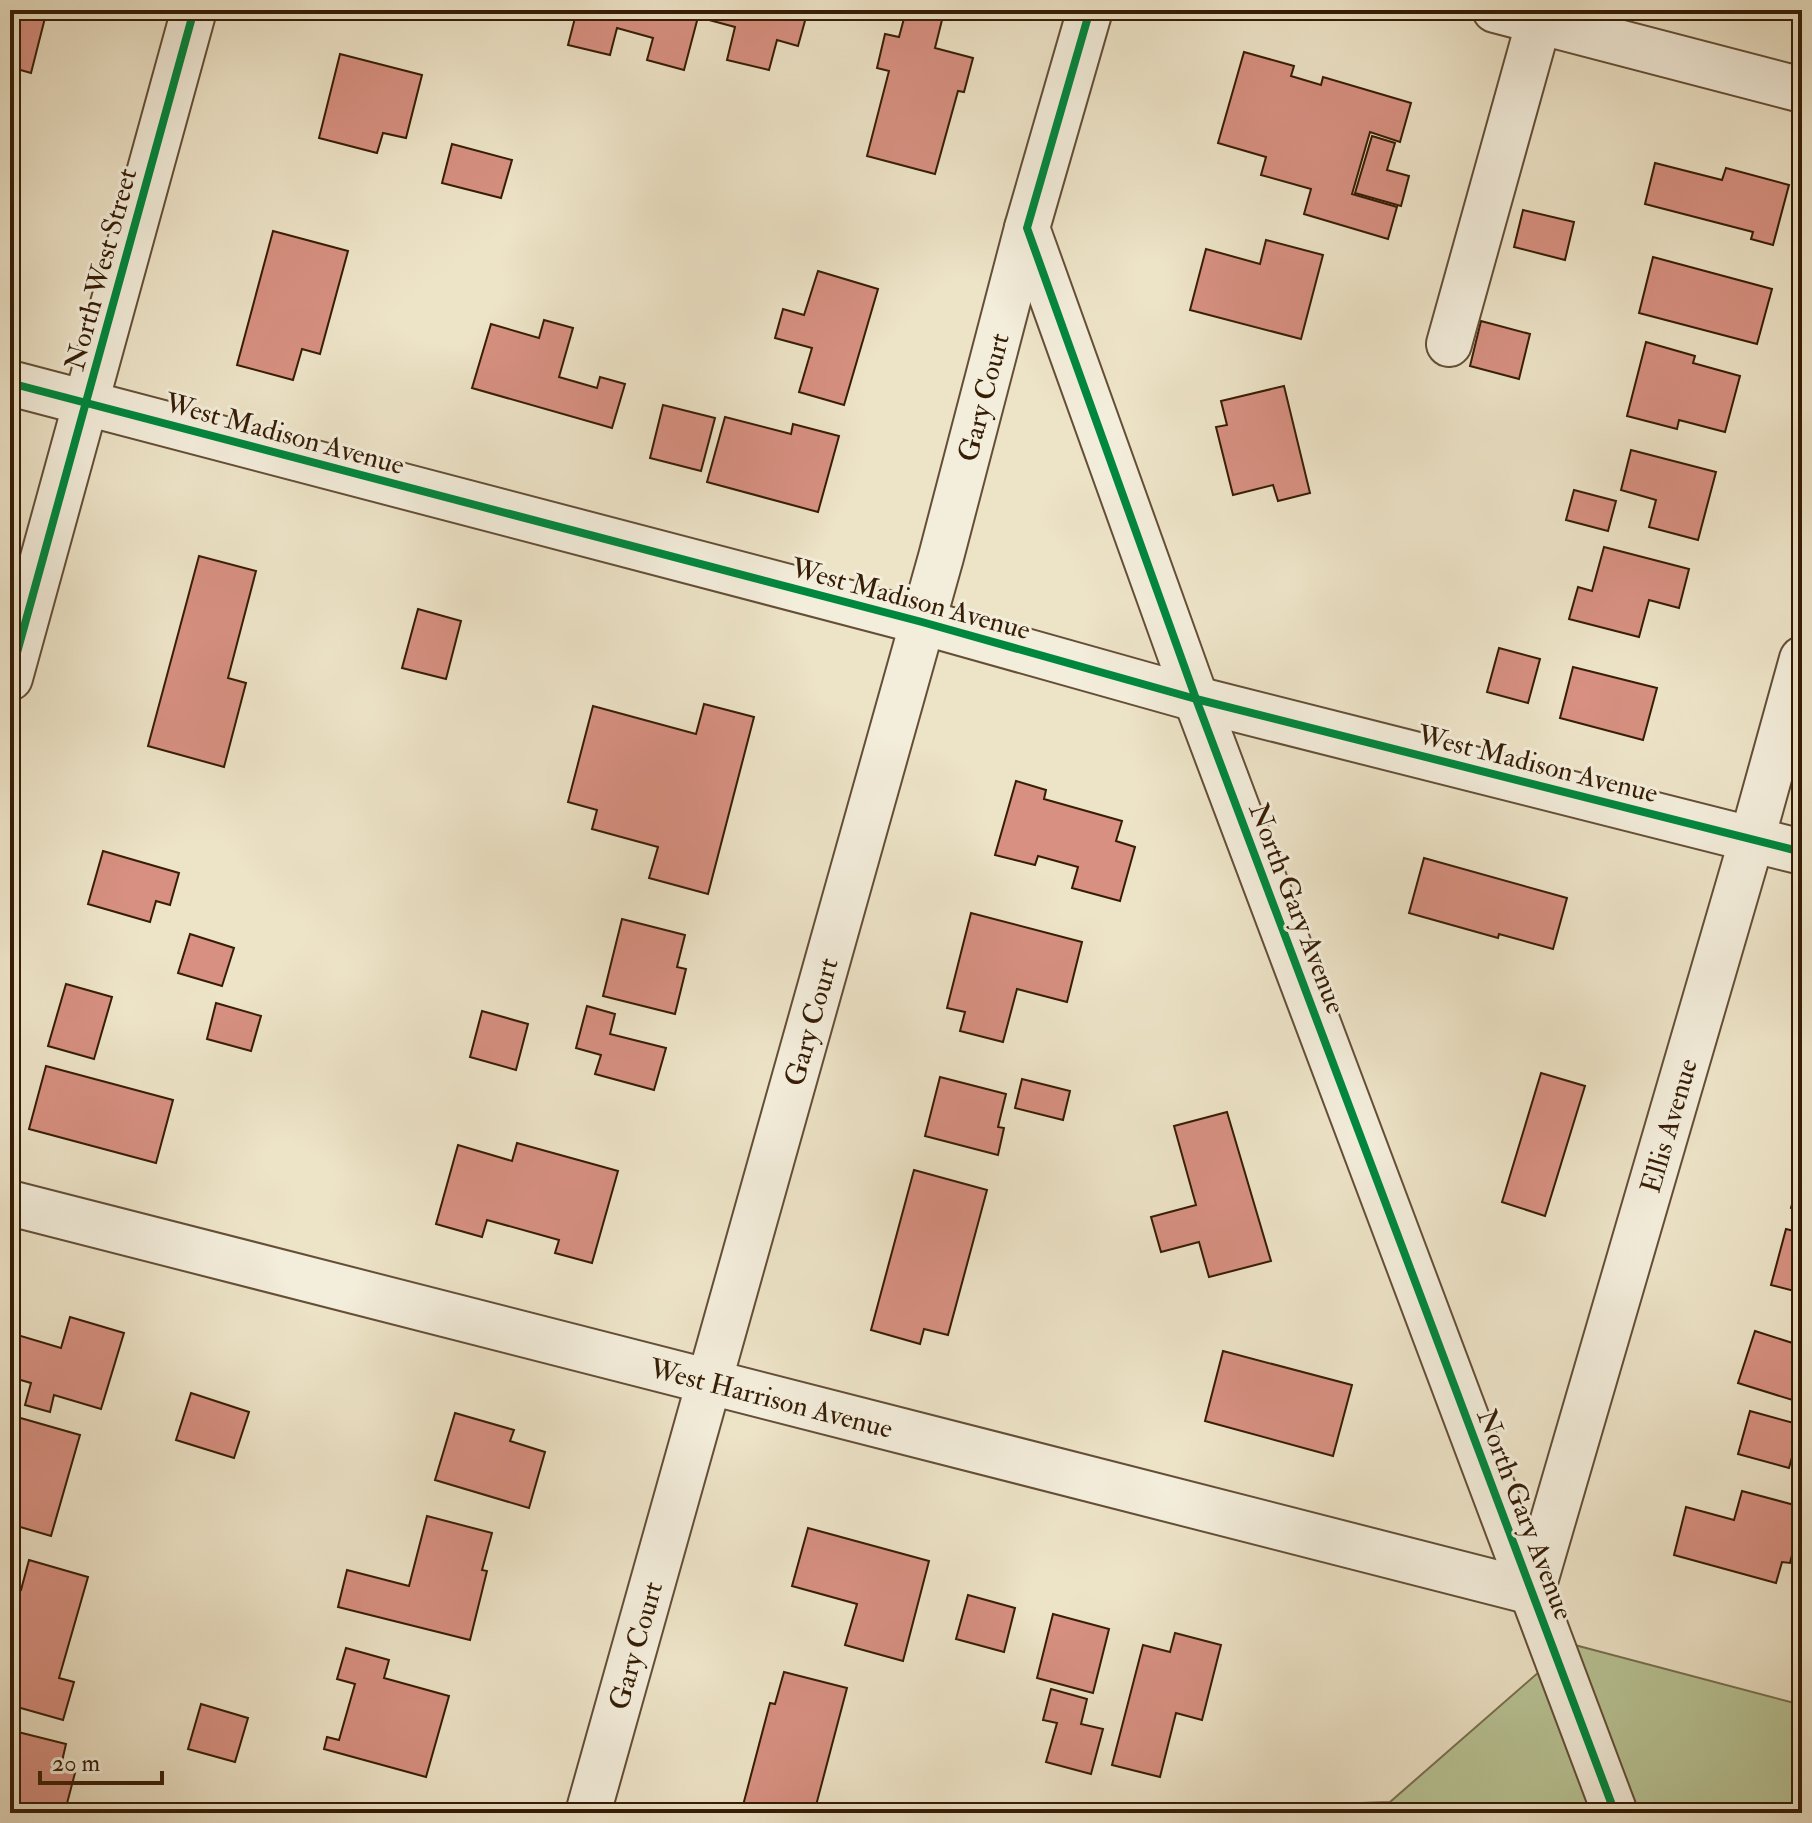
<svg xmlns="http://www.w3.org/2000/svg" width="1812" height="1823" font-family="'IM FELL Double Pica',serif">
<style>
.green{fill:#b8c496;stroke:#77704e;stroke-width:2}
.building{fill:#d79081;stroke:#361d05;stroke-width:2}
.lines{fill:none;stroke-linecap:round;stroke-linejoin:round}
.minor-casing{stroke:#644e36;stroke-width:48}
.minor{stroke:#f3eddb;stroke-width:44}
.cycleway-casing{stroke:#f3eddb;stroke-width:13}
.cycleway{stroke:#00873e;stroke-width:8}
.labels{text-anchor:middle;stroke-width:6;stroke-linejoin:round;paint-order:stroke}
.street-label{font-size:28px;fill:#361d05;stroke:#f3eddb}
</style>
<rect width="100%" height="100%" fill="#ede3c7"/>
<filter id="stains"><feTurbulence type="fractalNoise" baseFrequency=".0025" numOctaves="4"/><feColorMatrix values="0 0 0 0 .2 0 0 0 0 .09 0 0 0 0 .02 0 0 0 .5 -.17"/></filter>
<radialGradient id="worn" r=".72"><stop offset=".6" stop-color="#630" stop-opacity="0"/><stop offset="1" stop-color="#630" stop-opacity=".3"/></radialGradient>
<path class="green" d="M1571,1644L1802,1705V1813H1293L1302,1805L1390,1802Z"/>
<g class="building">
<path d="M10,10H47L31,73L10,67Z"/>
<path d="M577,10H808L798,46L777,40L769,70L727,60L735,27L698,17L684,70L647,60L653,38L617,28L610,55L568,45Z"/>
<path d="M906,11L942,20L935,48L973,58L964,92L958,91L935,174L867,156L889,71L877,68L885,34L899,37Z"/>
<path d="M1244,52L1294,66L1291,76L1321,85L1323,77L1411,103L1400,142L1370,132L1352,194L1397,207L1388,239L1304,214L1311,189L1261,175L1266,157L1218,143Z"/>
<path d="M340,54L422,75L406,138L383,133L377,153L319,138Z"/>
<path d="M1372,136L1395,143L1387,170L1409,176L1401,206L1355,193Z"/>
<path d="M452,144L512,160L501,198L442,183Z"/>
<path d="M1655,163L1722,180L1726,168L1789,185L1773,245L1751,239L1753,232L1645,204Z"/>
<path d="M1523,210L1574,222L1565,260L1514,247Z"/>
<path d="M273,231L348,251L320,354L302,349L293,380L237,365Z"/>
<path d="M1266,240L1323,255L1301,339L1190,310L1206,249L1260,264Z"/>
<path d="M1653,257L1772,289L1757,344L1639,313Z"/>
<path d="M818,271L878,289L844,405L799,392L812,348L775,338L783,309L804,315Z"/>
<path d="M544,320L573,328L559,377L597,388L600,377L625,384L612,428L472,388L491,324L539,338Z"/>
<path d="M1481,321L1530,334L1519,379L1470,366Z"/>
<path d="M1646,342L1695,356L1693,363L1740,376L1725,432L1679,420L1677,429L1627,416Z"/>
<path d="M1284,386L1310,493L1278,501L1273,485L1233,495L1216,427L1227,425L1221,401Z"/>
<path d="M663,405L715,418L701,471L650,458Z"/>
<path d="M725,417L791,434L793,424L839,436L818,512L707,482Z"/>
<path d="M1631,450L1716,472L1698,540L1649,527L1656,500L1621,490Z"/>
<path d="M1574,490L1616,501L1608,531L1566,520Z"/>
<path d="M1604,547L1689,569L1679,608L1649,600L1639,637L1569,619L1578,587L1592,591Z"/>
<path d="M199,556L256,571L228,678L246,683L224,767L148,746Z"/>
<path d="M418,609L461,621L446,679L402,668Z"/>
<path d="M1499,648L1540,659L1528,703L1487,692Z"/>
<path d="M1573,667L1657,688L1643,740L1560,718Z"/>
<path d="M704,704L754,717L708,894L649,878L658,847L592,829L597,810L568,802L593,706L696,734Z"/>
<path d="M1016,781L1046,790L1044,799L1122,821L1116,841L1135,847L1120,901L1072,888L1078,867L1038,856L1035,865L995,855Z"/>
<path d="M103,851L179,873L170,905L156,901L150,922L88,904Z"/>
<path d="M1424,858L1567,898L1553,949L1499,934L1498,938L1409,913Z"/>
<path d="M971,913L1082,942L1067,1002L1017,989L1003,1042L960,1031L965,1012L947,1008Z"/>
<path d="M622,919L685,935L677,967L686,969L675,1014L603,996Z"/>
<path d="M190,934L234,948L222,986L178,973Z"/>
<path d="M66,984L112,997L94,1059L48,1046Z"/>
<path d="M216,1003L261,1016L251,1051L207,1039Z"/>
<path d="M587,1006L615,1014L610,1034L666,1048L654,1090L595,1074L601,1055L576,1048Z"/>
<path d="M482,1011L528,1024L516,1070L470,1057Z"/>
<path d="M46,1066L173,1100L156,1163L29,1129Z"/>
<path d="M1541,1073L1585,1086L1545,1216L1502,1202Z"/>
<path d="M940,1077L1006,1094L998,1127L1004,1128L998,1155L925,1136Z"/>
<path d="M1022,1079L1070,1091L1063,1120L1015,1108Z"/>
<path d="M1227,1112L1271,1261L1209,1277L1199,1242L1161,1252L1151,1217L1196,1205L1174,1126Z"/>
<path d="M517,1143L618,1171L592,1263L555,1253L559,1240L487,1220L482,1237L436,1224L458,1145L512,1161Z"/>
<path d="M914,1170L987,1190L948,1335L924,1329L920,1344L871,1330Z"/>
<path d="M1802,1171V1212L1791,1208Z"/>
<path d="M1786,1229L1802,1233V1293L1771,1285Z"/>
<path d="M70,1317L124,1333L101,1409L54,1395L50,1412L25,1405L31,1383L10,1377L11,1333L61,1348Z"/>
<path d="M1755,1331L1802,1346V1403L1738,1383Z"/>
<path d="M1223,1351L1352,1385L1333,1456L1205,1421Z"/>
<path d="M191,1393L249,1412L234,1458L176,1440Z"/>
<path d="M1750,1411L1801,1425L1789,1468L1738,1454Z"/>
<path d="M455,1413L514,1430L510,1441L545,1452L529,1508L435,1480Z"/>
<path d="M10,1415L80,1435L51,1536L10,1524V1482L12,1474L10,1473Z"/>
<path d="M1742,1491L1802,1507V1516L1790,1563L1782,1562L1776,1583L1674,1555L1686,1507L1734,1520Z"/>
<path d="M427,1516L492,1533L482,1570L487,1571L470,1640L338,1607L347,1570L409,1586Z"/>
<path d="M808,1528L929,1561L903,1661L845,1645L857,1604L792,1586Z"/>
<path d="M29,1560L88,1577L59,1678L74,1682L63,1720L10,1705V1587L21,1590Z"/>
<path d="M968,1595L1015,1608L1004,1652L956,1639Z"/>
<path d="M1053,1614L1109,1629L1093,1693L1037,1678Z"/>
<path d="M1175,1633L1221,1645L1202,1720L1176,1713L1160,1777L1112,1765L1143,1645L1170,1652Z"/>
<path d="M346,1648L389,1660L384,1678L449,1696L426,1777L324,1749L327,1737L339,1740L355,1684L337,1679Z"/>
<path d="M784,1672L847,1688L814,1813H741L770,1703L775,1704Z"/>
<path d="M1051,1689L1087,1699L1081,1724L1103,1729L1091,1774L1046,1762L1057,1723L1043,1720Z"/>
<path d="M201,1704L248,1718L235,1762L188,1749Z"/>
<path d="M10,1730L66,1744L60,1770L75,1773L65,1811L34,1803L31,1813H10Z"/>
</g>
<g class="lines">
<defs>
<g id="minor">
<path d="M1090,10L1027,228L1196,699L1615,1813"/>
<path d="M1495,10L1802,90"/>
<path d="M1449,344L1539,21"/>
<path d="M10,383L922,622L1196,699L1802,852"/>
<path d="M10,678L194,10"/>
<path id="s1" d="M10,1203L1532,1592"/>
<path id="s2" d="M1532,1592L1752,839L1802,659"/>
<path id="s3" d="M588,1813L941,557L1027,228"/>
</g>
</defs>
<use href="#minor" class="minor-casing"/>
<use href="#minor" class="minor"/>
<defs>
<g id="cycleway">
<path d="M1090,10L1027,228L1196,699L1615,1813"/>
<path d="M10,383L922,622L1196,699L1802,852"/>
<path d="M10,678L194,10"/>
</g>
</defs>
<use href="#cycleway" class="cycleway-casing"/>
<use href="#cycleway" class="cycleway"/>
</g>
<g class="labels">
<g class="street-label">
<text transform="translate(100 269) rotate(-75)" y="10">North West Street</text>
<text dy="10" stroke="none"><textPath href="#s3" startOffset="1470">Gary Court</textPath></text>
<text transform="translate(285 433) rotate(15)" y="10">West Madison Avenue</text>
<text transform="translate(911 598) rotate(15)" y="10">West Madison Avenue</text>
<text transform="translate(1538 763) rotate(14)" y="10">West Madison Avenue</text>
<text transform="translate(1298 908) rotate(69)" y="10">North Gary Avenue</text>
<text dy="10" stroke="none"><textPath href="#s3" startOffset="822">Gary Court</textPath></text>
<text dy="10" stroke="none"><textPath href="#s2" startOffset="486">Ellis Avenue</textPath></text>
<text dy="10" stroke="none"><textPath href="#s1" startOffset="786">West Harrison Avenue</textPath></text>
<text transform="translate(1526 1514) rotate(69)" y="10">North Gary Avenue</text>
<text dy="10" stroke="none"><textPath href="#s3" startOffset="174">Gary Court</textPath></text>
</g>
</g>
<rect width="1812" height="1823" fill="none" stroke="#ede3c7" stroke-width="40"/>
<rect x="12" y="12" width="1788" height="1799" fill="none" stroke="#361d05" stroke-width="4"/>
<rect x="20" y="20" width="1772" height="1783" fill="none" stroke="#361d05" stroke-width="2"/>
<path d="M40 1771v12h122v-12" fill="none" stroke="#361d05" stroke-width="4"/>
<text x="52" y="1771" font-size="24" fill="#361d05" stroke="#f3eddb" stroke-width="6" paint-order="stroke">20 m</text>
<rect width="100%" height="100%" filter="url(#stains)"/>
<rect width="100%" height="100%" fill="url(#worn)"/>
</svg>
